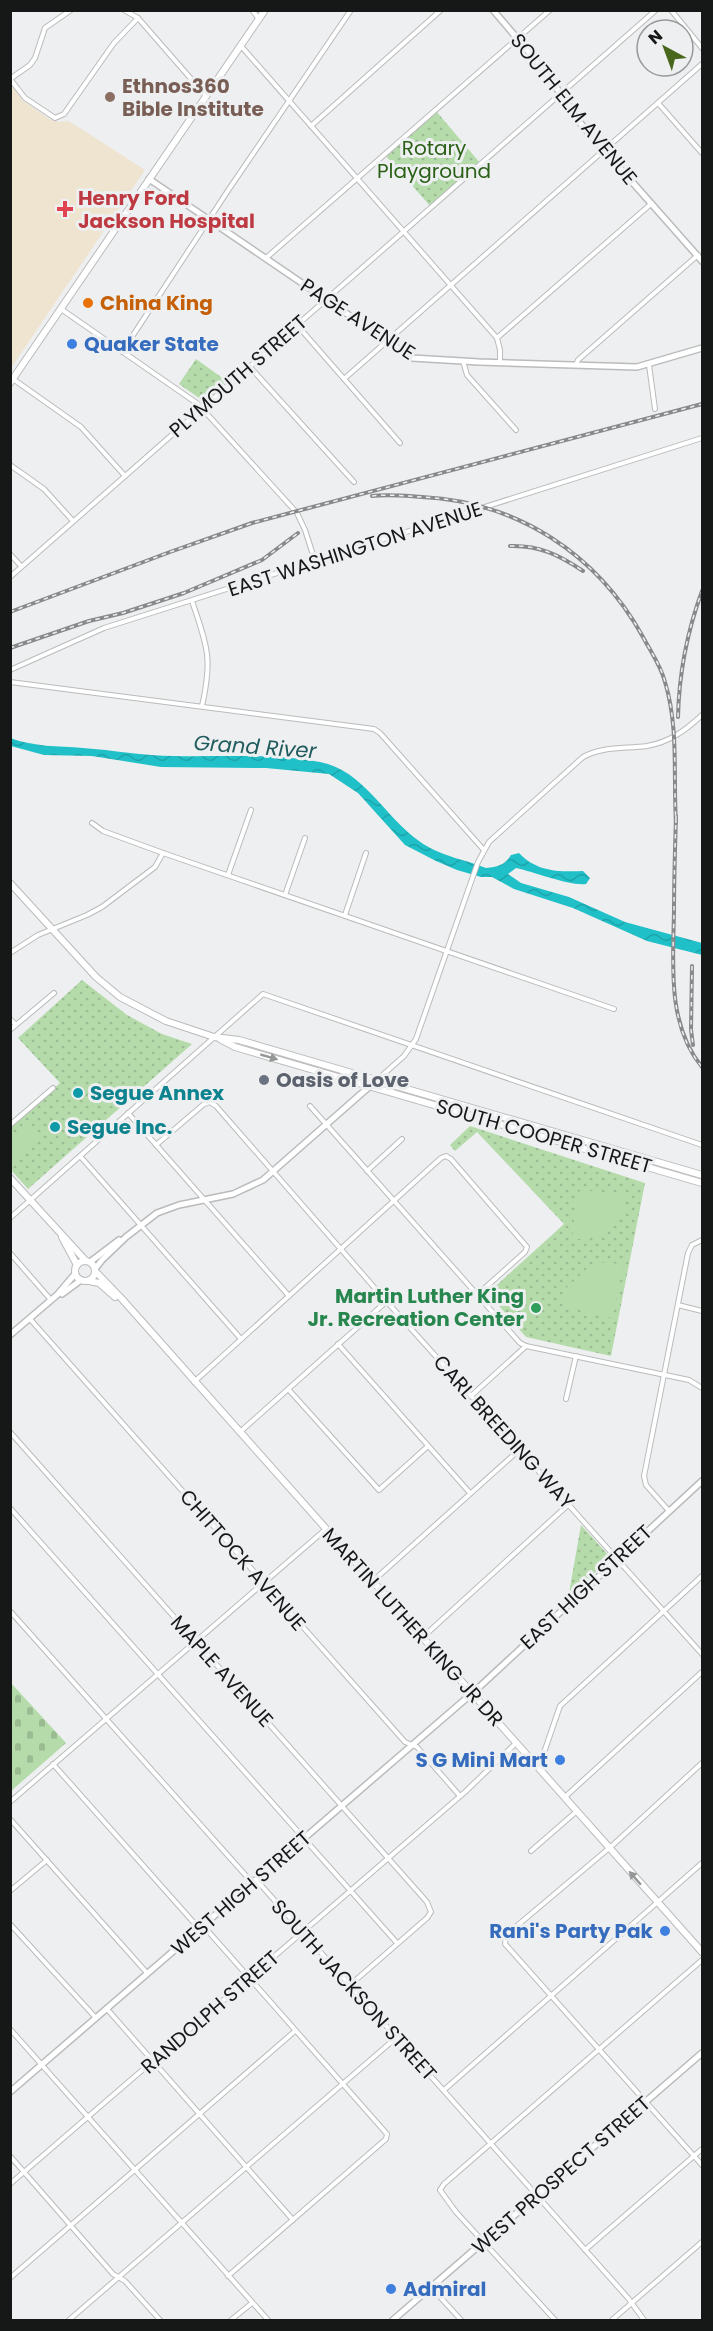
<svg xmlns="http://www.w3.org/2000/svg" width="713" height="2331" font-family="Poppins,sans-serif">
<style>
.medical{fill:#eee4cf}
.cemetery{fill:url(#cemetery-stones)}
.park{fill:url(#park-dots)}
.pitch{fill:#b5dbab}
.water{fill:url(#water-waves)}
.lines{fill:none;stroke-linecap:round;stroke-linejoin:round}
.minor-casing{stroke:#babbbc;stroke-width:6}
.tertiary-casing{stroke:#babbbc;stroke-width:8}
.secondary-casing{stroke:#babbbc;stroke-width:8}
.primary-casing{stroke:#babbbc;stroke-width:8}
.minor{stroke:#fff;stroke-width:4}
.tertiary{stroke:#fff;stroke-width:5}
.secondary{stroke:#fff;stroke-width:6}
.primary{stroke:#fff;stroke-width:6}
.rail-casing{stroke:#88898a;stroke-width:4}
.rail{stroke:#eeeff0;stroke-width:1.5;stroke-dasharray:4.5;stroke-linecap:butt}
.oneway{fill:#969797}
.education-dot{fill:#8d6e63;stroke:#eeeff0;stroke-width:2}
.health-dot{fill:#e0444e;stroke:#eeeff0;stroke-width:2}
.food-dot{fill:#e8710a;stroke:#eeeff0;stroke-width:2}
.shop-dot{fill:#3f7fe0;stroke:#eeeff0;stroke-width:2}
.worship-dot{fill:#6b7280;stroke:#eeeff0;stroke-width:2}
.culture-dot{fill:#0f9aa8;stroke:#eeeff0;stroke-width:2}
.leisure-dot{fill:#2e9e5b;stroke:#eeeff0;stroke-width:2}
.labels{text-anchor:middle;stroke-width:6;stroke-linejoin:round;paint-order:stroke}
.education-label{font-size:20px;font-weight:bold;fill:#785e54;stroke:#eeeff0;text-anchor:start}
.street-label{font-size:20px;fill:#161717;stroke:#eeeff0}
.park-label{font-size:20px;fill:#2a6117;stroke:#eeeff0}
.health-label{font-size:20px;font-weight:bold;fill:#be3a42;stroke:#eeeff0;text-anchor:start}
.food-label{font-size:20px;font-weight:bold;fill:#c56008;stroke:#eeeff0;text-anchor:start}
.shop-label{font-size:20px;font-weight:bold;fill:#366cbe;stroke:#eeeff0;text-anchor:start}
.worship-label{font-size:20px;font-weight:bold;fill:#5b616d;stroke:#eeeff0;text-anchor:start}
.culture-label{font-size:20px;font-weight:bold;fill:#0d838f;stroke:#eeeff0;text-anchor:start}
.leisure-label{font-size:20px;font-weight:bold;fill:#27864d;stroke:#eeeff0;text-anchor:end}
.water-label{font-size:21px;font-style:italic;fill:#205b5e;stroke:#eeeff0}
</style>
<defs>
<pattern id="cemetery-stones" width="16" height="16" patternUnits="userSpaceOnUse" patternTransform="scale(1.5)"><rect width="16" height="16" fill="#b5dbab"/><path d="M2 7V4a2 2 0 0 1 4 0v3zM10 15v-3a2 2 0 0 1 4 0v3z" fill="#9bbb92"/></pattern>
<pattern id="park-dots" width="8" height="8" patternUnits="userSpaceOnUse" patternTransform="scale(1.5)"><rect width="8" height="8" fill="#b5dbab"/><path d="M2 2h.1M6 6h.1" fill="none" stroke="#9bbb92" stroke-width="1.8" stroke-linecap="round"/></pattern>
<pattern id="water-waves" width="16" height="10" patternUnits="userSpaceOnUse" patternTransform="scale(1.5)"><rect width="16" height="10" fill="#20c0c8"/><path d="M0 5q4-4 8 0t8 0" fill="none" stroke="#1ca4ab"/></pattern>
</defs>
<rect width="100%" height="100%" fill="#eeeff0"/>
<path class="medical" d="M11,84L22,100L49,119L59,122L68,121L75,125L145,170L11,368Z"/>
<path class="cemetery" d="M11,1683L66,1743L11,1791H10Z"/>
<g class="park">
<path d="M436,111L481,164L432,208L385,155Z"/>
<path d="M196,359L228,382L205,402L179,384Z"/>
<path d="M82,980L127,1015L162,1034L192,1044L28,1189L11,1170L10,1127L60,1083L18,1038Z"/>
<path d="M470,1126L645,1183L611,1356L526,1337L488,1293L564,1224L477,1132L455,1151L450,1145Z"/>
<path d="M581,1525L611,1558L568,1598L569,1593Z"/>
</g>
<g class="pitch">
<path d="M25,1125L39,1140L13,1163L11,1161V1137Z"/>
<path d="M581,1190L626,1194C622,1227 605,1240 572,1239L576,1194Z"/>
<path d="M594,1262L623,1264L613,1315L608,1318L563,1304L564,1290Z"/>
</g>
<path class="water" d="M10,738C35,747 57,746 83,748C113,750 143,756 174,756C223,757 271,753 320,762C363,770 385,817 419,841C439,856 464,859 486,868C498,867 505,865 511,855L519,853C537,872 559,872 583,871L590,878L586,884C569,886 535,872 516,868L508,874L521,883L569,897L625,922L702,943V955L647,941L573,908L514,889L492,877H481L457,870L436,861L405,845L358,793L329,774L266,768L161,767L92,756L44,755L11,746Z"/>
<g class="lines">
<defs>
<g id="minor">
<path d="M71,10L45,28L35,58L30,65L10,79L25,98L55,118L64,114L114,43L138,18"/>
<path d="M124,10L138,18L206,96"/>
<path d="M252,10L259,19"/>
<path d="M671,10L702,48"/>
<path d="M241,46L497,338L500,350V363"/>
<path d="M658,103L702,153"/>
<path d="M311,126L441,10"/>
<path d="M266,258L550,10"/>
<path d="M61,309L198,404L297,513L305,530L315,561"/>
<path d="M297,325L400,443"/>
<path d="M497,338L652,203"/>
<path d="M122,352L229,189L351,10"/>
<path d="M463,361L467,375L516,430"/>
<path d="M576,365L578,360L698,255"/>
<path d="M649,365L655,409"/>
<path d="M250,367L354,482"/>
<path d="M13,379L81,427L125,476"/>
<path d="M344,379L702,64"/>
<path d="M10,465L44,489L73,521"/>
<path d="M10,554L21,566"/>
<path d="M10,577L656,10"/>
<path d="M192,601C207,646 213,657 202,706"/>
<path d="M10,670L104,628L702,438"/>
<path d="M10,682L374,729L380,733L483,849"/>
<path d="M92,823L103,831L163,853L614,1009"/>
<path d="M228,875L251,810"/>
<path d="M285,895L305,838"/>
<path d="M345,915L366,853"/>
<path d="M10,953L38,935L87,915L102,907L155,867L163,853"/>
<path d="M10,1019L16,1025"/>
<path d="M10,1030L54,993"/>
<path d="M377,1080L404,1056L416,1039L478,862L489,842L583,757C603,746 625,749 647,746C670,742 686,730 702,715"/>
<path d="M310,1106L520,1343L526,1346L689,1380L702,1388"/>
<path d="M128,1113L289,1296"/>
<path d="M10,1125L53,1088"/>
<path d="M156,1145L204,1104L210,1102L216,1106L380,1294L702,1654"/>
<path d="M80,1156L241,1339"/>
<path d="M367,1171L402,1139"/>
<path d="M10,1218L263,994L702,1145"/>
<path d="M10,1253L51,1300"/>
<path d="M678,1305L702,1311"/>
<path d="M30,1319L405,1742L417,1747L460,1796"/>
<path d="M338,1344L470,1493"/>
<path d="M194,1382L441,1158L446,1156L451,1159L527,1247L525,1252L477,1295"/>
<path d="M289,1390L379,1490L428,1446"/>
<path d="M471,1396L526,1346"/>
<path d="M566,1399L576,1356"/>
<path d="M10,1432L427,1902L431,1912L427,1918L350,1985"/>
<path d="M240,1432L387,1301"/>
<path d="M10,1508L397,1943"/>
<path d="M669,1511L646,1485L644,1476L688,1253L692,1245L702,1240"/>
<path d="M373,1581L519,1450"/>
<path d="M10,1611L248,1878L260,1884L628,2298L644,2320"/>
<path d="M423,1637L569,1504"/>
<path d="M702,1763L614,1844L506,1935L505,1944L702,2165"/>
<path d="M53,1764L195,1924L207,1930L387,2134L386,2139L228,2276"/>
<path d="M539,1767L560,1706L702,1576"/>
<path d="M565,1797L702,1672"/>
<path d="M10,1802L326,1529"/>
<path d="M10,1819L147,1973"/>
<path d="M531,1851L577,1811"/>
<path d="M10,1891L47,1860"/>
<path d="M10,1924L96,2018"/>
<path d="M107,2009L293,2220"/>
<path d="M10,2029L268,2320"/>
<path d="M444,2090L702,1863"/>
<path d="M10,2156L113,2274L125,2281L160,2320"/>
<path d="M10,2184L465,1792L516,1743"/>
<path d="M585,2250L702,2149"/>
<path d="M10,2278L295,2031"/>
<path d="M431,2287L461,2320"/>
<path d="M69,2320L397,2037"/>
<path d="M231,2320L252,2303"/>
<path d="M555,2320L456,2212L440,2190L444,2184L702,1960"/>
<path d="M612,2320L702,2242"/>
</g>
<g id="tertiary">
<path d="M493,10L545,71L581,124L702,261"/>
<path d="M149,179L412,358L479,362L637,367L702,348"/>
<path d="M90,1262L119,1240"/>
<path d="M95,1269L102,1260L126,1237L157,1213L179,1205L233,1194L263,1180L370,1086"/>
<path d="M62,1294L81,1280"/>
<path d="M10,1335L57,1295L75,1274"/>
<path d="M10,2092L476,1690L702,1481"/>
<path d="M393,2320L702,2053"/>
</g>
<g id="secondary">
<path d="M10,1178L86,1261"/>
<path d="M62,1237L77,1265"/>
<circle cx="85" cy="1271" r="10"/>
<path d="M96,1272L122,1299L702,1952"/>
<path d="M89,1281L99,1283L115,1297"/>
</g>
<g id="primary">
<path d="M10,383L265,10"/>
<path d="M10,883L96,977L120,997L166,1021L214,1037L239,1040L369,1078L702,1175"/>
<path d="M220,1039L235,1047L702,1183"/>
</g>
</defs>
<use href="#minor" class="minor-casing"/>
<use href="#tertiary" class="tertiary-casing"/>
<use href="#secondary" class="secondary-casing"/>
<use href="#primary" class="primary-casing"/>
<use href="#minor" class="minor"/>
<use href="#tertiary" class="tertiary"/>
<use href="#secondary" class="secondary"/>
<use href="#primary" class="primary"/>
<defs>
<g id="rail">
<path d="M372,496C389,494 406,496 422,497C518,502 597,554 643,637C651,652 661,666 665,682C679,728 673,776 676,823"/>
<path d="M510,546C539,545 559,555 583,571"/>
<path d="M10,612L170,552L252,523L702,404"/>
<path d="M10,648L89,621L123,613L184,593L262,560L298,533"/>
<path d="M678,717C679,673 687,632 702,591"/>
<path d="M676,816C675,848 674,880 674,912C673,964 667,1025 702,1067"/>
<path d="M692,966L691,1030L693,1045"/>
</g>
</defs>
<use href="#rail" class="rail-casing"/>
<use href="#rail" class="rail"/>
</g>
<defs><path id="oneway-solid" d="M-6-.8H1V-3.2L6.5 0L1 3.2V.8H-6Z" transform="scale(1.5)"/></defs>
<g class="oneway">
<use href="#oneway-solid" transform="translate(269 1057) rotate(16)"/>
<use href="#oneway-solid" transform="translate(635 1878) rotate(-131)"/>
</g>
<circle class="education-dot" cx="110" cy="97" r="6"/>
<path class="health-dot" d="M62 200h6v6h6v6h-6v6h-6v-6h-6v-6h6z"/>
<circle class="food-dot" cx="88" cy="303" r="6"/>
<g class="shop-dot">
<circle cx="72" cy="344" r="6"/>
<circle cx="560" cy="1760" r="6"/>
<circle cx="665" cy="1931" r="6"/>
<circle cx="391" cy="2289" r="6"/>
</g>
<circle class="worship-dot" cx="264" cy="1080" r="6"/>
<g class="culture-dot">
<circle cx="78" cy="1093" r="6"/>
<circle cx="55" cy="1127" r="6"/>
</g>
<circle class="leisure-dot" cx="536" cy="1308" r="6"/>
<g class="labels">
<g class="education-label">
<text x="122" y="93">Ethnos360<tspan x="122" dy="23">Bible Institute</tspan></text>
</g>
<g class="street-label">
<text transform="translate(574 109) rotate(51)" y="7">SOUTH ELM AVENUE</text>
<text transform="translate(358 319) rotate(33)" y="7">PAGE AVENUE</text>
<text transform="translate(238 376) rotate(-41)" y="7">PLYMOUTH STREET</text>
<text transform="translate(355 549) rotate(-18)" y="7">EAST WASHINGTON AVENUE</text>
<text transform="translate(544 1136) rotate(16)" y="7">SOUTH COOPER STREET</text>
<text transform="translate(504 1432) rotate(48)" y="7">CARL BREEDING WAY</text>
<text transform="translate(243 1560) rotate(49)" y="7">CHITTOCK AVENUE</text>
<text transform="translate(586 1587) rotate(-43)" y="7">EAST HIGH STREET</text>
<text transform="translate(413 1627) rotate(48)" y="7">MARTIN LUTHER KING JR DR</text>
<text transform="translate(222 1671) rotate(48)" y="7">MAPLE AVENUE</text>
<text transform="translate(241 1893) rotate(-41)" y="7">WEST HIGH STREET</text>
<text transform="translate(354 1990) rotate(48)" y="7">SOUTH JACKSON STREET</text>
<text transform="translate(210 2012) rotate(-41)" y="7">RANDOLPH STREET</text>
<text transform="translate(561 2175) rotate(-41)" y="7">WEST PROSPECT STREET</text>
</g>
<g class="park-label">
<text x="434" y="155">Rotary<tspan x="434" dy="23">Playground</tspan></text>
</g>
<g class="health-label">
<text x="78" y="205">Henry Ford<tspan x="78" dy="23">Jackson Hospital</tspan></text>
</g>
<g class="food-label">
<text x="100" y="310">China King</text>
</g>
<g class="shop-label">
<text x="84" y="351">Quaker State</text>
<text x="548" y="1767" text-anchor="end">S G Mini Mart</text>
<text x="653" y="1938" text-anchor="end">Rani's Party Pak</text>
<text x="403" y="2296">Admiral</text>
</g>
<g class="worship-label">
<text x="276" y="1087">Oasis of Love</text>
</g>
<g class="culture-label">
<text x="90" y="1100">Segue Annex</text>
<text x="67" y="1134">Segue Inc.</text>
</g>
<g class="leisure-label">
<text x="524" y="1303">Martin Luther King<tspan x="524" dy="23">Jr. Recreation Center</tspan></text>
</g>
<g class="water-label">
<text transform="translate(255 747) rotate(4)" y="7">Grand River</text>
</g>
</g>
<rect width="713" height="2331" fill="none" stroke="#161717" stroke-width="24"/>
<g transform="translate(665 48) rotate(319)"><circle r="28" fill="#eeeff0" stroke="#989999" stroke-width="1.5"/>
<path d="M0-4.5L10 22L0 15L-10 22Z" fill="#48671c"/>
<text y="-9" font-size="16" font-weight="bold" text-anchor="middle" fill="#161717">N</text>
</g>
</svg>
